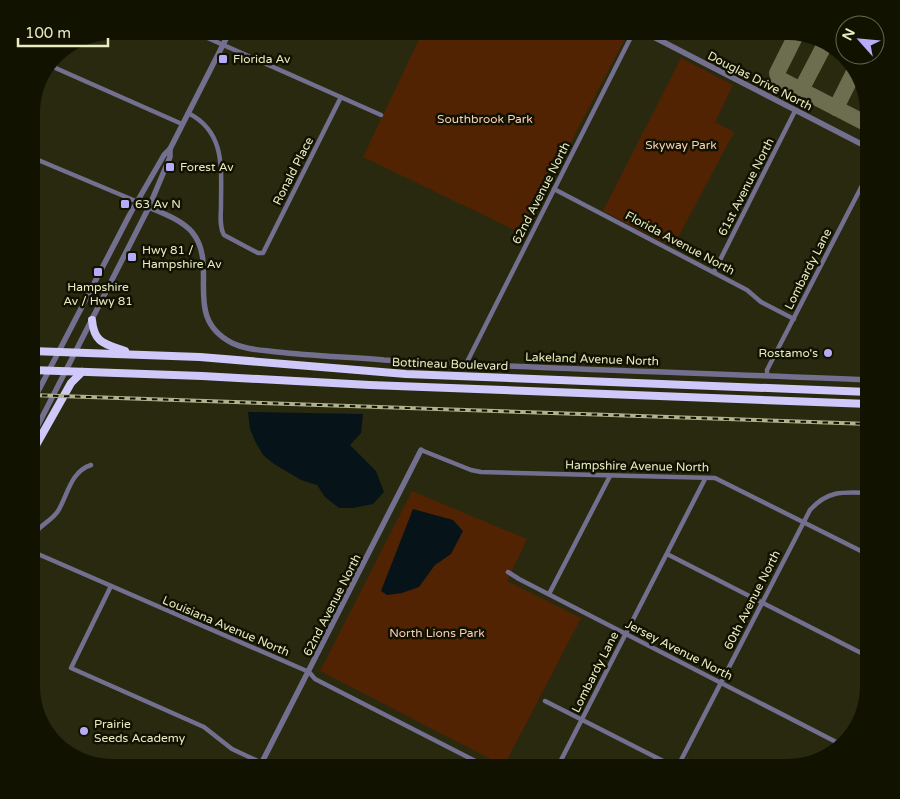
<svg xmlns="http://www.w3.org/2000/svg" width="900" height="799" font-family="'Varela Round',sans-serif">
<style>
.green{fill:#512302}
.water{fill:#06141a}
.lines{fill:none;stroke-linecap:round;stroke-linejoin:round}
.taxiway{stroke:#6d6e4f;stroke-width:16}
.minor{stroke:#736f8f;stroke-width:4.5}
.tertiary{stroke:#736f8f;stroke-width:5.5}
.trunk{stroke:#cfc9fa;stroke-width:8}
.rail-casing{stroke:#b1b38f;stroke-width:4}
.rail{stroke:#121200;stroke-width:2;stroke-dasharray:5.5;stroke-linecap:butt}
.poi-dot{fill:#b6acf8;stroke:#121200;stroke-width:2}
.labels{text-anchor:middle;stroke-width:5;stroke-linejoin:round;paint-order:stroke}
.poi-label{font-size:12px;fill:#e9ebc3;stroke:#121200;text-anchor:start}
.street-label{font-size:12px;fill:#e9ebc3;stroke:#121200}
.park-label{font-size:12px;fill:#f9ceb6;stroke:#121200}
</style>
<rect width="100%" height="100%" fill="#29290f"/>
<g class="green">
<path d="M423,31H629L523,234L363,157Z"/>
<path d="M681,58L733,85L715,122L734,132L673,247L603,211Z"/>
<path d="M412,491L527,539L507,581L581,618L504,766L320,671Z"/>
</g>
<g class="water">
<path d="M248,412L363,414L361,433L350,445L376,471L384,492L373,504L353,508H339L325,497L317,485L301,480L274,464L263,455L255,441L250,429Z"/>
<path d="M413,509L453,520L463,531L451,554L435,565L419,587L402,593L387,595L381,591Z"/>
</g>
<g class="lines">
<g class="taxiway">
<path d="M796,35L777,73L778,78L869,125"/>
<path d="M801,90L824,46"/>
<path d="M836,108L853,74"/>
</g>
<g class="minor">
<path d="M192,31L381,115"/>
<path d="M417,31L421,33"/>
<path d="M51,66L182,124"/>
<path d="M188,113C226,132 221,169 221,205C221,215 219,226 224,235L258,253H263L341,97"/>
<path d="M31,157L138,202"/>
<path d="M554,189L747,290L761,302L794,319"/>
<path d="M714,272L795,111"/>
<path d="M466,364L634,31"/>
<path d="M767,376V370L869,172"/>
<path d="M421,450L471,470L481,472L715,478L869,555"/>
<path d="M31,539C38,525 51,522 58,511C68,495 70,472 91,465"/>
<path d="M31,551L309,672L315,679L489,768"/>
<path d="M667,554L869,657"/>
<path d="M508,572L519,579L842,745"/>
<path d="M111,586L71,668L204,727L232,749L262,763"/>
<path d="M549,594L610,476"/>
<path d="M545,701L671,765L688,761L700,768"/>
<path d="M557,768L705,479"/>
<path d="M677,768L810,510C828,490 843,492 869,493"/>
</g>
<g class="tertiary">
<path d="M642,31L869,148"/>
<path d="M138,202C155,211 179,217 192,232C220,266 181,317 232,343C246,350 262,350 277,352C313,356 348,357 384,360C546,369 707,373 869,380"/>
<path d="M31,405L130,214L164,155L170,149L230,31"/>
<path d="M31,439L149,207L170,157V149"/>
<path d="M259,768L421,450"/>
</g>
<g class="trunk">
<path d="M92,320C94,344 106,344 125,351"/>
<path d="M31,351L200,357L406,374L869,392"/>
<path d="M31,370L202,376L370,385L869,404"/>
<path d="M31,398L33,391L31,388"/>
<path d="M31,454L71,383L82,372"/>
</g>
<defs>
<path id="rail" d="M31,395L869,424"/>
</defs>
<use href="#rail" class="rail-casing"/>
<use href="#rail" class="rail"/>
</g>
<g class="poi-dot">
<rect x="218" y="54" width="10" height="10" rx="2.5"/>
<rect x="165" y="162" width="10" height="10" rx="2.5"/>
<rect x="120" y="199" width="10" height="10" rx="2.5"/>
<rect x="127" y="252" width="10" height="10" rx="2.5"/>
<rect x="93" y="267" width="10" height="10" rx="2.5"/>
<circle cx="828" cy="353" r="5"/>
<circle cx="84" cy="731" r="5"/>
</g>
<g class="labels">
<g class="poi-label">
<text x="233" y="63">Florida Av</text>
<text x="180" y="171">Forest Av</text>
<text x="135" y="208">63 Av N</text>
<text x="142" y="254">Hwy 81 /<tspan x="142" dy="14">Hampshire Av</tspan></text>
<text x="98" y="291" text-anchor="middle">Hampshire<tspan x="98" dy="14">Av / Hwy 81</tspan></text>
<text x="818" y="357" text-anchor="end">Rostamo's</text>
<text x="94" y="728">Prairie<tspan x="94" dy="14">Seeds Academy</tspan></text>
</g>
<g class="street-label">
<text transform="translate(760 81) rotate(27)" y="4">Douglas Drive North</text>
<text transform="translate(293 171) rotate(-63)" y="4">Ronald Place</text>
<text transform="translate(746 187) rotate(-63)" y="4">61st Avenue North</text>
<text transform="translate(541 193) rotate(-63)" y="4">62nd Avenue North</text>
<text transform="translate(680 243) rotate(28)" y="4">Florida Avenue North</text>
<text transform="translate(808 269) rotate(-63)" y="4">Lombardy Lane</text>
<text transform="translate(592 359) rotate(2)" y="4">Lakeland Avenue North</text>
<text transform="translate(450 364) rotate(2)" y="4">Bottineau Boulevard</text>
<text transform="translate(637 466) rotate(1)" y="4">Hampshire Avenue North</text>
<text transform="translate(752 600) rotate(-63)" y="4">60th Avenue North</text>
<text transform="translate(332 605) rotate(-63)" y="4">62nd Avenue North</text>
<text transform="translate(226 626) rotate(23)" y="4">Louisiana Avenue North</text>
<text transform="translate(679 650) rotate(27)" y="4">Jersey Avenue North</text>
<text transform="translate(595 672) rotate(-63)" y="4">Lombardy Lane</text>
</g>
<g class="park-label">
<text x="485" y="123">Southbrook Park</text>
<text x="681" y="149">Skyway Park</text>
<text x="437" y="637">North Lions Park</text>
</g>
</g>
<path d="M0 0H900V799H0ZM112 40H788A72 72 0 0 1 860 112V687A72 72 0 0 1 788 759H112A72 72 0 0 1 40 687V112A72 72 0 0 1 112 40Z" fill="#121200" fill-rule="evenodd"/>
<g transform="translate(860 40) rotate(297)"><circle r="24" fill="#121200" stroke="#68694e"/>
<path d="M0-4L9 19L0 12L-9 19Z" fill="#b6acf8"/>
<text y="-8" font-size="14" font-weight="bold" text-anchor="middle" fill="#e9ebc3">N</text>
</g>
<path d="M18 38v8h90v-8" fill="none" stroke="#e9ebc3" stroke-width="2.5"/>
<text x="25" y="38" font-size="15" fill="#e9ebc3" stroke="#121200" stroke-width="4" paint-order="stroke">100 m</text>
</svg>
